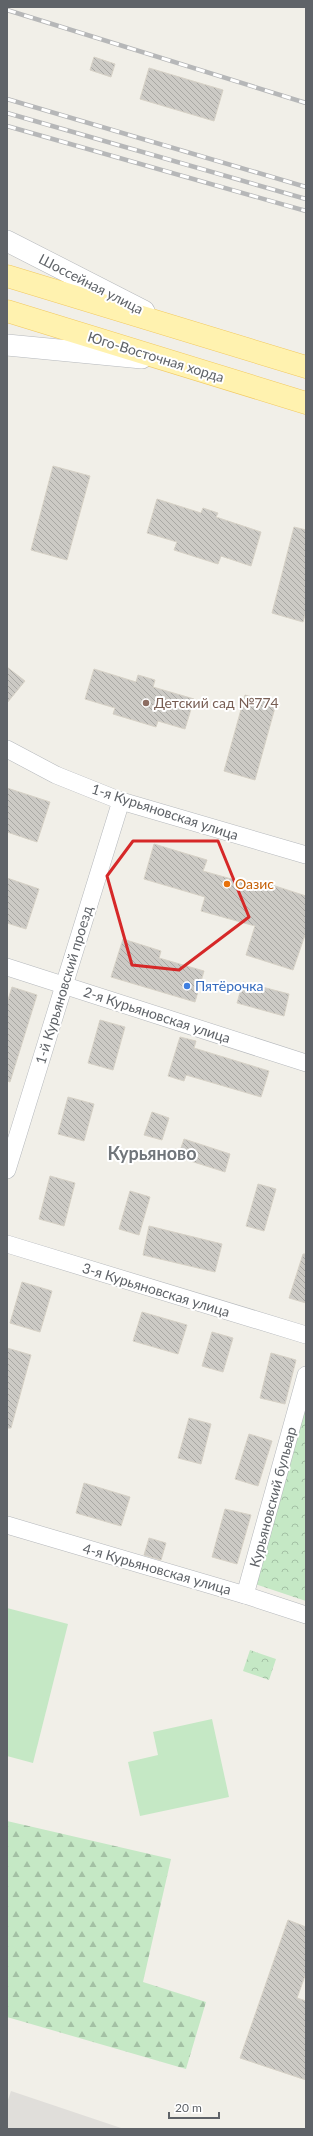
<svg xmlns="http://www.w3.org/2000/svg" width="313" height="2136" font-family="Lato,sans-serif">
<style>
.industrial{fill:#e0deda}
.grass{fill:#c5e8c5}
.forest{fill:url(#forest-firs)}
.park{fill:url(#park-crowns)}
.building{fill:url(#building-back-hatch);stroke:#d6d1c6}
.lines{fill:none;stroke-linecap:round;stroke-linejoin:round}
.minor-casing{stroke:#b5b8bc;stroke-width:18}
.tertiary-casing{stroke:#b5b8bc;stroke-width:22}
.primary-casing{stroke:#f2c960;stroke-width:23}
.minor{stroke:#fff;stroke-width:17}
.tertiary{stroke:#fff;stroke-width:21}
.primary{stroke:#fff2af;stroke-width:22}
.rail-casing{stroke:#b6b7b8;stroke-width:4.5}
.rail{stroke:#fff;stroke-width:3;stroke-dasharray:9;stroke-linecap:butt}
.marked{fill:none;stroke:#d62828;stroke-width:3;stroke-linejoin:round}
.education-dot{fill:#8d6e63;stroke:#fff;stroke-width:1.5}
.food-dot{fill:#e8710a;stroke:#fff;stroke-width:1.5}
.shop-dot{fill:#3f7fe0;stroke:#fff;stroke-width:1.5}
.labels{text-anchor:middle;stroke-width:4;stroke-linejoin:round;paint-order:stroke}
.street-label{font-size:14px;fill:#5f6368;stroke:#fff}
.education-label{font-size:14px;fill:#785e54;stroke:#fff;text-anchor:start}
.food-label{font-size:14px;fill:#c56008;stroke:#fff;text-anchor:start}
.shop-label{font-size:14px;fill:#366cbe;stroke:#fff;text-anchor:start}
.district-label{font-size:18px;font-weight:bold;fill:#70757a;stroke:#fff}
</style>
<defs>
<pattern id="forest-firs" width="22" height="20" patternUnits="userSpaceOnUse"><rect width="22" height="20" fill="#c5e8c5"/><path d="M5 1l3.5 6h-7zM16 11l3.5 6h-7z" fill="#a3c0a4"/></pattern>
<pattern id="park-crowns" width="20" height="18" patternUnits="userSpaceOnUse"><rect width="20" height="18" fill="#c5e8c5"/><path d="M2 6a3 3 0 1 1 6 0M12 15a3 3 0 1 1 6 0" fill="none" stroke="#a3c0a4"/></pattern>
<pattern id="building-back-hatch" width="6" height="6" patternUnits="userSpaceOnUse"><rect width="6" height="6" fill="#cccac5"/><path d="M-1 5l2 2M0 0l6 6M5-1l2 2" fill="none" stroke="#a9a8a4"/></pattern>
</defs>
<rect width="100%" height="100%" fill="#f1efe8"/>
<path class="industrial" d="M11,2091L124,2129H7V2103Z"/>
<g class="grass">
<path d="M7,1608L68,1624L33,1763L7,1756Z"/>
<path d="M212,1719L229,1797L140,1816L128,1762L158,1755L153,1732Z"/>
</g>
<path class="forest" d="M7,1821L171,1859L143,1982L206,2002L186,2069L7,2017Z"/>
<g class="park">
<path d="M306,1403V1601L255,1584Z"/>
<path d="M250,1650L276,1659L269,1680L243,1671Z"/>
</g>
<g class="building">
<path d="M94,57L115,64L111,77L90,70Z"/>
<path d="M149,68L223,90L214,121L140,99Z"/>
<path d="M53,466L90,476L67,560L31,550Z"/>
<path d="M157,499L201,513L203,508L218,513L216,517L261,532L251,566L221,556L218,564L174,550L177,542L147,533Z"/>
<path d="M294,527L306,530V611L303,622L272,613Z"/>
<path d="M7,667L25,681L7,703Z"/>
<path d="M94,669L136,682L138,675L155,680L153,687L194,699L185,729L158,721L156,727L113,714L115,708L85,699Z"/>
<path d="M245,695L276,704L255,780L224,771Z"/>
<path d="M7,788L50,802L37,842L7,832Z"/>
<path d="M154,844L207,860L203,871L267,889L269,884L306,896V932L293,970L246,955L255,926L201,911L205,897L144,879Z"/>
<path d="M7,878L39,889L26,929L7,923Z"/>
<path d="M123,939L161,951L159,958L204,971L195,1002L111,977Z"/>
<path d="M243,982L289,994L284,1016L237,1003Z"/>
<path d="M12,987L37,995L10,1082L7,1081V1003Z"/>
<path d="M100,1020L125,1027L113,1070L88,1063Z"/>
<path d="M180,1037L196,1041L194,1048L269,1071L261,1097L186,1075L184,1081L168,1076Z"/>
<path d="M68,1097L94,1104L84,1141L58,1134Z"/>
<path d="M152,1112L169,1118L162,1140L144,1135Z"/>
<path d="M184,1139L230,1154L225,1172L178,1157Z"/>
<path d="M50,1176L75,1183L64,1226L39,1219Z"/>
<path d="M258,1184L276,1189L264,1231L246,1226Z"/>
<path d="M130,1191L150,1197L139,1235L119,1229Z"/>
<path d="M149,1226L222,1244L215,1272L143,1255Z"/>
<path d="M303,1254H306V1303L289,1298Z"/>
<path d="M22,1282L52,1291L40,1332L10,1323Z"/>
<path d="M142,1312L187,1325L178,1354L133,1341Z"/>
<path d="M212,1332L233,1338L223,1372L202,1366Z"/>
<path d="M7,1348L31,1355L11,1428H7Z"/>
<path d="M271,1353L296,1360L285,1404L260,1398Z"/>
<path d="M189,1418L211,1424L201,1464L178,1458Z"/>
<path d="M249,1434L272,1441L258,1486L235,1479Z"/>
<path d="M84,1483L130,1497L121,1526L76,1513Z"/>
<path d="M225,1509L251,1515L237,1564L212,1557Z"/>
<path d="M149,1538L166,1543L161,1560L144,1555Z"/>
<path d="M288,1920L306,1927V1973L297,1998L306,2001V2080L240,2058Z"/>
</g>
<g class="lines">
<defs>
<g id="minor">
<path d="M7,749L56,775L121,801L306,855"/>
<path d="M7,967L306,1063"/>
<path d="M7,1170L121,801"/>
<path d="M7,1244L306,1335"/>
<path d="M7,1525L245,1595L306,1615"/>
<path d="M245,1595L306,1375"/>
</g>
<g id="tertiary">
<path d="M7,241L144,311"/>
<path d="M7,345L142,358"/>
</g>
<g id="primary">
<path d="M7,276L306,367"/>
<path d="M7,311L306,403"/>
</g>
</defs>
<use href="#minor" class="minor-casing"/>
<use href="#tertiary" class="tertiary-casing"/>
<use href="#primary" class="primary-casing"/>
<use href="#minor" class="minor"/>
<use href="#tertiary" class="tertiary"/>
<use href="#primary" class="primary"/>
<defs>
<g id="rail">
<path d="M7,10L306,103"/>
<path d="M7,99L306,187"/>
<path d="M7,113L306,199"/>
<path d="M7,126L306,211"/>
</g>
</defs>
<use href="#rail" class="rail-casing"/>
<use href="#rail" class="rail"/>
</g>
<path class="marked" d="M133,841H218L249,917L179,970L132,965L107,876Z"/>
<circle class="education-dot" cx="146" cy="703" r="4"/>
<circle class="food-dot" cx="227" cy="884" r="4"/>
<circle class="shop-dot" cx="187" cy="986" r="4"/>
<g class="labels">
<g class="street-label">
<text transform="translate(91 284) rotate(27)" y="5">Шоссейная улица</text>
<text transform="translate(156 357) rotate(17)" y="5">Юго-Восточная хорда</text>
<text transform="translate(165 812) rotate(18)" y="5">1-я Курьяновская улица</text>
<text transform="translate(64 985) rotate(-73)" y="5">1-й Курьяновский проезд</text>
<text transform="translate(157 1015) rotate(18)" y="5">2-я Курьяновская улица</text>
<text transform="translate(156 1290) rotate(17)" y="5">3-я Курьяновская улица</text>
<text transform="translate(273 1497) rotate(-75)" y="5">Курьяновский бульвар</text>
<text transform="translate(157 1569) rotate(16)" y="5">4-я Курьяновская улица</text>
</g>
<g class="education-label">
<text x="154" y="708">Детский сад №774</text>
</g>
<g class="food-label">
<text x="235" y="889">Оазис</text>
</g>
<g class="shop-label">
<text x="195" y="991">Пятёрочка</text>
</g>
<g class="district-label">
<text x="152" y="1160">Курьяново</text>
</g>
</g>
<rect width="313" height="2136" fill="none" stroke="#5f6368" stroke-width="16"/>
<path d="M169 2112v6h50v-6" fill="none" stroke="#5f6368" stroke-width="2"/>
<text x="175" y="2112" font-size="12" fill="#5f6368" stroke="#ffffff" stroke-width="3" paint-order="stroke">20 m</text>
</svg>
